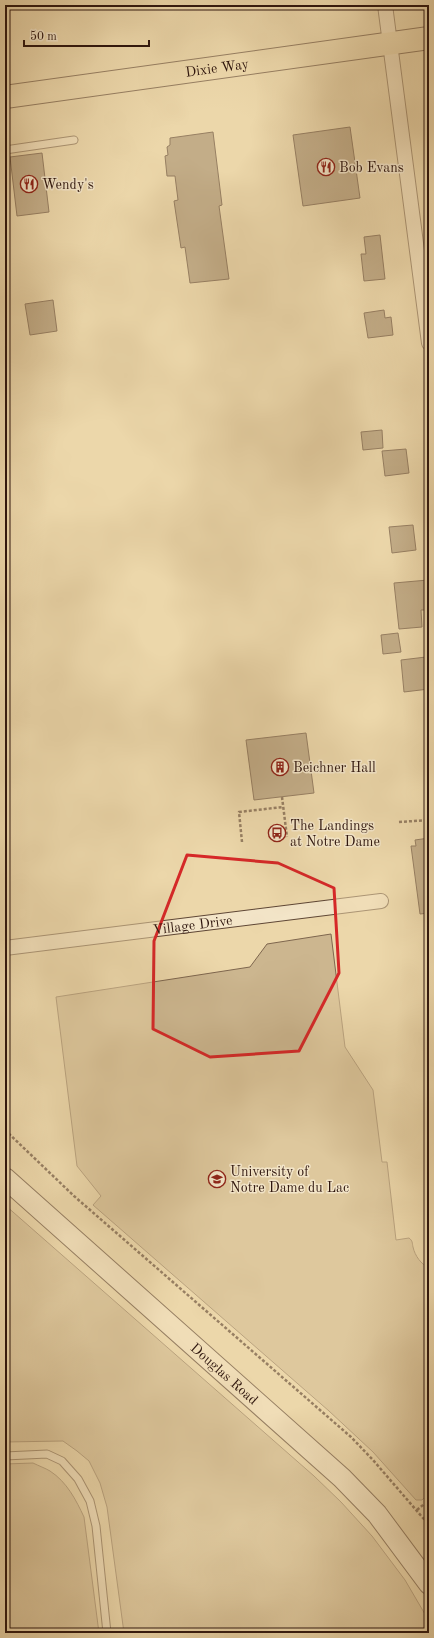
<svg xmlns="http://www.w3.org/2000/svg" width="434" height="1638" font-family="'Old Standard TT',serif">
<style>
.green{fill:#ccb68f;stroke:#7e664e}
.building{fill:#917a5f;stroke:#2f160e}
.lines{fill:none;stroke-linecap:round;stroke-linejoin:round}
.lane-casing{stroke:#5e4635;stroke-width:9}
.street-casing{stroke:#5e4635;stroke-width:16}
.secondary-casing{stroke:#2f160e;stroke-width:22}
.primary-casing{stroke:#2f160e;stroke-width:24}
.path{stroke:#2f160e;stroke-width:2.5;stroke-dasharray:3 2;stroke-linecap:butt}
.lane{stroke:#f3e5c8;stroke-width:7}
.street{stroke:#f3e5c8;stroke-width:14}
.secondary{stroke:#f3e5c8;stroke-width:20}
.primary{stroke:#ecd7aa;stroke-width:22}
.marked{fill:none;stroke:#d62828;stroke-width:3;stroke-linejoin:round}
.labels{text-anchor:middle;stroke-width:3;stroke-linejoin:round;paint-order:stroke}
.street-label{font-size:14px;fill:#2f160e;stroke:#f3e5c8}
.poi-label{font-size:14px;fill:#2f160e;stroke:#f3e5c8;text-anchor:start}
</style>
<rect width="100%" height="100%" fill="#ecd7aa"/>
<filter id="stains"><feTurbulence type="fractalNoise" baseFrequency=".005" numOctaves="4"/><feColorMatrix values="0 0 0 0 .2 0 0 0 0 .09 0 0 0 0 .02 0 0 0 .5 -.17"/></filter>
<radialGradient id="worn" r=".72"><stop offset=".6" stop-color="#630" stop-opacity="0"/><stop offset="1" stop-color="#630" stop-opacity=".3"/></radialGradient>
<g class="green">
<path d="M331,934L345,1047L373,1090L382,1162H387L396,1240L409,1238C413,1241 412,1243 413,1247C415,1256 421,1264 429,1268V1493L422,1500H416L373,1452L329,1411L93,1205L101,1196L77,1166L56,997L250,967L267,944Z"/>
<path d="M5,1205L314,1476L341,1502L372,1536L405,1580L429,1621V1633H124L107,1507L100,1483L89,1461L77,1451L63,1441L5,1442Z"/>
<path d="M33,1463C39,1466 45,1468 50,1471C67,1482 76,1500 84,1517L99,1633H5V1464Z"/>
</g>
<g class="building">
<path d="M350,127L360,198L303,206L293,135Z"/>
<path d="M213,132L222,205L219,206L229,279L190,283L185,247L181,248L174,201L178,200L175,176H167L165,156L168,155L167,147L170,145V138Z"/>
<path d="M42,153L49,212L17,216L10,157Z"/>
<path d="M380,235L385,279L364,281L361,254H366L364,237Z"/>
<path d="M53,300L57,331L30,335L25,304Z"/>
<path d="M384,310L385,318L391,317L393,335L368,338L364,313Z"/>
<path d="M382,430L383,448L363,450L361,432Z"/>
<path d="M406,449L409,473L385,476L382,451Z"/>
<path d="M413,525L416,550L392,553L389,527Z"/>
<path d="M428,580L429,610H421L422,627L399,629L394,583Z"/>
<path d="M398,633L401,652L383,654L381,635Z"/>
<path d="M426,657L429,689L404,692L401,660Z"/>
<path d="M306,733L314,793L254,800L246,740Z"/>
<path d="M429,838V913L420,914L411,846H416L415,840Z"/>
</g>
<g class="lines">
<defs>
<g id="lane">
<path d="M5,150L74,140"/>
<path d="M5,1456L47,1454L62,1461L78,1479L90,1501L96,1526L107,1633"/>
</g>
<g id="street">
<path d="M385,5L429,343"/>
<path id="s1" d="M5,948L381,901"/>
</g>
<g id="secondary">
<path id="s2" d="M5,1178L342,1478L377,1514L429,1584"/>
</g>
<g id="primary">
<path id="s3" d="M5,97L429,38"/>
</g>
</defs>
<use href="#lane" class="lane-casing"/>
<use href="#street" class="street-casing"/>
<use href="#secondary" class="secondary-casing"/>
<use href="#primary" class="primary-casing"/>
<g class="path">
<path d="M282,797L287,837"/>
<path d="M399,822L429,820"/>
<path d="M242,842L239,812L283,807"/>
<path d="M429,1053V1052"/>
<path d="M5,1130L74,1196L351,1437L373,1460L429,1525"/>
<path d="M417,1510L429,1500"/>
</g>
<use href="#lane" class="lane"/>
<use href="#street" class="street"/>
<use href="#secondary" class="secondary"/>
<use href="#primary" class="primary"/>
</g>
<path d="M0 0H434V1638H0ZM187,855L278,863L334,888L339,973L299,1051L210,1057L153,1029L154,941Z" fill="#ecd7aa" fill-opacity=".55" fill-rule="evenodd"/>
<path class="marked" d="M187,855L278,863L334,888L339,973L299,1051L210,1057L153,1029L154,941Z"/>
<defs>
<symbol id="restaurant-ring" viewBox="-11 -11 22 22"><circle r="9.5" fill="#f3e5c8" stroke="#8f2418" stroke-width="1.5"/><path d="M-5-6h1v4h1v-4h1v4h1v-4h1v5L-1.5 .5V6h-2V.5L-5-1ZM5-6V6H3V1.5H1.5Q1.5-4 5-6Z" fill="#8f2418"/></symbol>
<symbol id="building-ring" viewBox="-11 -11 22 22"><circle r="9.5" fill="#f3e5c8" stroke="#8f2418" stroke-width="1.5"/><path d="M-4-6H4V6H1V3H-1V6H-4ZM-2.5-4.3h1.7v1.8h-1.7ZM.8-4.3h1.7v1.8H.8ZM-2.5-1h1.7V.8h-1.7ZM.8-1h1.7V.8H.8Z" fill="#8f2418"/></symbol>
<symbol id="bus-ring" viewBox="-11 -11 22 22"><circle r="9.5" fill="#f3e5c8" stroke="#8f2418" stroke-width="1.5"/><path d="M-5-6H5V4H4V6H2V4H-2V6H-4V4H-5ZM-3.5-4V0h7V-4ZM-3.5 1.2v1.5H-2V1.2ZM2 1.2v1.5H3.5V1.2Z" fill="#8f2418"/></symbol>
<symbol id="university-ring" viewBox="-11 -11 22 22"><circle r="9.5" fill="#f3e5c8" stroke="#8f2418" stroke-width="1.5"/><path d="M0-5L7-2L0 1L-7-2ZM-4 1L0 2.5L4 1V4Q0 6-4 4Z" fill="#8f2418"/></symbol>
</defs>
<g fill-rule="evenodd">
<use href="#restaurant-ring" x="316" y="157" width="20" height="20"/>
<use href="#restaurant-ring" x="19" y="174" width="20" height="20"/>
<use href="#building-ring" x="270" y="757" width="20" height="20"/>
<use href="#bus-ring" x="267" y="823" width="20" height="20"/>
<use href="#university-ring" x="207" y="1169" width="20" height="20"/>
</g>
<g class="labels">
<g class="street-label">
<text dy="5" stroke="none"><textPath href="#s3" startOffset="214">Dixie Way</textPath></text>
<text dy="5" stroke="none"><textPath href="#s1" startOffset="189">Village Drive</textPath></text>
<text dy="5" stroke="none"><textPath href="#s2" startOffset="294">Douglas Road</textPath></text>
</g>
<g class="poi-label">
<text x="339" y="172">Bob Evans</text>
<text x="42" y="189">Wendy's</text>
<text x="293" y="772">Beichner Hall</text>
<text x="290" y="830">The Landings<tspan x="290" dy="16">at Notre Dame</tspan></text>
<text x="230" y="1176">University of<tspan x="230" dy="16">Notre Dame du Lac</tspan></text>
</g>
</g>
<rect width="434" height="1638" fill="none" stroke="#ecd7aa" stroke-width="20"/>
<rect x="6" y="6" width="422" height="1626" fill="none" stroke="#2f160e" stroke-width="2"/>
<rect x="10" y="10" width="414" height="1618" fill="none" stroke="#2f160e"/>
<path d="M24 40v6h125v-6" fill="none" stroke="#2f160e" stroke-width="2"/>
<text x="30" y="40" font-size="12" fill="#2f160e" stroke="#f3e5c8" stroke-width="3" paint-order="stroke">50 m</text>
<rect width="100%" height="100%" filter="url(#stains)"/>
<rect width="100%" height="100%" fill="url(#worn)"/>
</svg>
